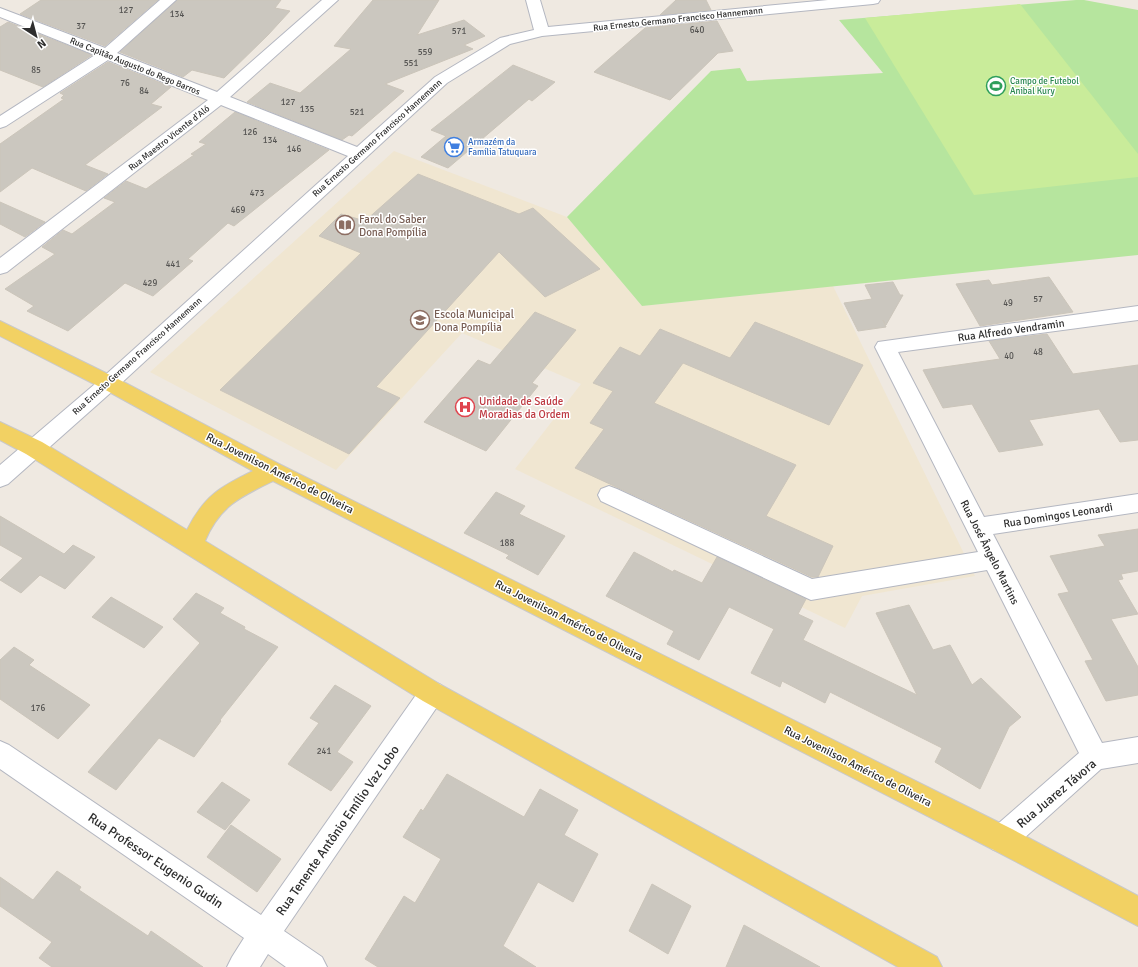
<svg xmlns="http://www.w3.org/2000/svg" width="1138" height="967" font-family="Signika,sans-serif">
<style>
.education{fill:#f0e6d1}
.green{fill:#b6e59e}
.pitch{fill:#c9ec9a}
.building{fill:#cbc7bf;stroke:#cbc5ba}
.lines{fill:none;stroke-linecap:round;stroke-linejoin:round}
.minor-casing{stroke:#b4b7c1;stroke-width:2}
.major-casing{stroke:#c9c9c9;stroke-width:2}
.minor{fill:#fff;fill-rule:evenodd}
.major{fill:#f2d163;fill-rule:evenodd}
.labels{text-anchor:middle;stroke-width:3;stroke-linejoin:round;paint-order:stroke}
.number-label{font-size:9px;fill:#555452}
.far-street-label{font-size:9px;fill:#2e2e2e;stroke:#fff}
.far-leisure-label{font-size:9px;fill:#27864d;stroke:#fff;text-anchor:start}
.far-shop-label{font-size:9px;fill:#366cbe;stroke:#fff;text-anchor:start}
.education-label{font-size:11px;fill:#785e54;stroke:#fff;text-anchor:start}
.street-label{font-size:11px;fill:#2e2e2e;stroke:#fff}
.health-label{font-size:11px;fill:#be3a42;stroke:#fff;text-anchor:start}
.near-street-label{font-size:13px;fill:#2e2e2e;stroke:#fff}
</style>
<rect width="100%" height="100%" fill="#efe9e1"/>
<path class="education" d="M394,151L567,217L642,306L833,286L975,576L862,596L845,628L515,469L581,384L462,333L336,470L150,372Z"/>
<path class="green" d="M1076,0H1084L1138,10V255L642,306L567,217L711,71L740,68L747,81L883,73L839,20Z"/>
<path class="pitch" d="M1020,4L1138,154V177L974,195L865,18Z"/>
<g class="building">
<path d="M41,0H158L105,46L20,14Z"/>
<path d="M177,0H281L275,8L290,11L268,35L224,78L192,70L183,77L120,52Z"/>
<path d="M373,0H439L417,35L464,20L485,36L464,45L473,49L385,84L404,91L352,136L349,135L342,140L247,102L270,83L300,93L351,49L334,46Z"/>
<path d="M676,0H706L711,10L660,15Z"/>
<path d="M717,21L733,51L718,53L670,100L594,72L645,28Z"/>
<path d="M8,22L92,55L43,87L0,70V27Z"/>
<path d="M108,62L171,87L151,104L162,107L85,165L108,174L86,191L32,168L0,192V144L64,99L61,98L64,95L60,93Z"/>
<path d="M513,65L555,82L532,101L529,99L448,168L421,157L446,136L431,130Z"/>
<path d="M235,112L329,150L234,226L228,223L188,259L193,261L153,296L125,283L68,331L27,311L34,306L5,289L55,254L42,247L63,230L72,234L115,202L104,198L126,181L146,189L194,155L191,154L206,144L199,142Z"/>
<path d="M418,174L519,214L533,208L600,269L545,297L499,252L376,387L400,398L349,454L220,390L361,253L319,236L341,214L365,221Z"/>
<path d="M0,202L45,222L25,237L0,224Z"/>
<path d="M1049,277L1073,312L980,326L956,284L989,280L992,285Z"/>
<path d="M893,282L900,295H903L886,325L883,320L886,327L858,331L844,303L872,299L865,285Z"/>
<path d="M535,312L576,330L532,383L538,386L486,451L424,422L478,360L490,365Z"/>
<path d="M755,322L863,365L829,425L683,363L654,403L796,465L766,516L833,546L818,577H812L575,468L604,429L590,423L613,391L593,383L620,347L640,356L660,329L730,358Z"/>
<path d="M1047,334L1073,374L1138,365V440L1120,442L1099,409L1029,420L1043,445L999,452L972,404L943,408L923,370L1000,359L989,341Z"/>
<path d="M496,492L525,506L519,514L565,536L538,575L506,558L509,555L464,533Z"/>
<path d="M0,516L64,554L73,545L95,557L65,589L40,575L21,593L0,580L23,558L0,545Z"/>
<path d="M1138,529V571L1121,574L1123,579L1118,580L1138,614L1111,619L1138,667V695L1106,701L1085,661L1093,660L1058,594L1069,592L1050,556L1105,546L1098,535Z"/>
<path d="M634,552L673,572L674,570L702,583L717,557L806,599L798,614L813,621L803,640L917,695L876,613L909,605L933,650L950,645L972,685L981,678L1021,717L1009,727L980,789L935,762L942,748L830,692L825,703L782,681L780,687L751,673L774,629L729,607L699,660L667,644L674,631L606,596Z"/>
<path d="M196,593L224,608L220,613L245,627L244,629L278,647L220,720L221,721L194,757L159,738L116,790L88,772L200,643L173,619Z"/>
<path d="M111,597L163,627L144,648L92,617Z"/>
<path d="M14,647L34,660L29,665L90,705L58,739L0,699V660Z"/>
<path d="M335,685L371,706L337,752L353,762L331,791L288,764L319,723L310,718Z"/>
<path d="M447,774L524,817L540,789L578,810L564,835L598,854L573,902L538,882L503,946L536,967H378L365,959L404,896L415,903L441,859L403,837L421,809L423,811Z"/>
<path d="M222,782L250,800L225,830L197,812Z"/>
<path d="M231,825L281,859L257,892L207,857Z"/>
<path d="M57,871L81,887L79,890L148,936L151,931L203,967H52L39,958L52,942L0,906V877L33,900Z"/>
<path d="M652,884L691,906L668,954L629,931Z"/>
<path d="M744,925L820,967H726Z"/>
</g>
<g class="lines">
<defs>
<g id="minor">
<path d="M160,0H176L117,53L217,92L322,0H338L230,97L357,147L435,77L500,38L534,30L526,0H540L548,27L828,0H880L878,3L873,4L542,36L510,44L447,83L116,388L8,484L0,487V465L102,378L348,156L221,105L7,272L0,274V258L208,100L108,60L6,126L0,128V116L95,55L0,17V8L105,48Z"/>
<path d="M1138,306V320L898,352L984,517L1138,494V512L993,534L1102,743L1138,737V763L1101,769L1012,849L1002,853L992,849L988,839L992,829L1079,753L987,570L811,600L601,501L598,495L601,489L609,486L617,489L812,579L978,552L875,347L878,342Z"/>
<path d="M432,681L441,685L445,693L441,701L284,931L322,957L327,967H286L268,954L260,967H227L232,957L244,938L0,769V741L9,745L261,915L423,685Z"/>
</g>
<path id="major" d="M0,321L116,378L281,465L1012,829L1138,896V926L992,849L273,481C240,497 220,506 205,541L441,685L937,957L942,967H898L423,701L26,454L0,440V422L42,442L187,530C204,496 220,487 253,471L102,388L0,336Z"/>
</defs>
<use href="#minor" class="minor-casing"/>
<use href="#major" class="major-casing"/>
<use href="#minor" class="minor"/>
<use href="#major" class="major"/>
</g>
<defs>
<symbol id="stadium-ring" viewBox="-11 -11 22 22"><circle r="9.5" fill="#fff" stroke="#2e9e5b" stroke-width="1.5"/><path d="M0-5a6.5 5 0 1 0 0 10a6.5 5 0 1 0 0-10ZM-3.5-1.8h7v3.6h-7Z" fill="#2e9e5b"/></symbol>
<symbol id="supermarket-ring" viewBox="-11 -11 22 22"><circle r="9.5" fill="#fff" stroke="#3f7fe0" stroke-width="1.5"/><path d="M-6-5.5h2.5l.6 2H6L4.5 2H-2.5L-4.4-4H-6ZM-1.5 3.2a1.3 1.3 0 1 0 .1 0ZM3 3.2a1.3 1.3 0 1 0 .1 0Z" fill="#3f7fe0"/></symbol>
<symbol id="library-ring" viewBox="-11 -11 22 22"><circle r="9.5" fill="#fff" stroke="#8d6e63" stroke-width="1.5"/><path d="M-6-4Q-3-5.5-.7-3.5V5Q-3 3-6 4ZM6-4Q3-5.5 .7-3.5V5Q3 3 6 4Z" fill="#8d6e63"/></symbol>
<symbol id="school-ring" viewBox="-11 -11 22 22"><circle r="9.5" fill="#fff" stroke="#8d6e63" stroke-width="1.5"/><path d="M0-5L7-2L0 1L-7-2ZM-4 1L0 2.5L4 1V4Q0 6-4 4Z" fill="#8d6e63"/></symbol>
<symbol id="hospital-ring" viewBox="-11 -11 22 22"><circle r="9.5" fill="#fff" stroke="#e0444e" stroke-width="1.5"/><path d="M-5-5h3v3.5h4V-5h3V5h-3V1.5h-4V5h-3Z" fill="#e0444e"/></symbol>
</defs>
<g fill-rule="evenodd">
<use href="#stadium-ring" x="985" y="75" width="22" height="22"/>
<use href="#supermarket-ring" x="443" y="136" width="22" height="22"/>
<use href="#library-ring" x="334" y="214" width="22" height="22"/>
<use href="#school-ring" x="409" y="309" width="22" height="22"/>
<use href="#hospital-ring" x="454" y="396" width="22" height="22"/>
</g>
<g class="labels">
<g class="number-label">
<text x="126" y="13">127</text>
<text x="177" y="17">134</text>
<text x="81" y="29">37</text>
<text x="697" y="33">640</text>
<text x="459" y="34">571</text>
<text x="425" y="55">559</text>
<text x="411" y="66">551</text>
<text x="36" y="73">85</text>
<text x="125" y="86">76</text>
<text x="144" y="94">84</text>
<text x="288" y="105">127</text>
<text x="307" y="112">135</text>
<text x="357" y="115">521</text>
<text x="250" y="135">126</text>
<text x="270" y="143">134</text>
<text x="294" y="152">146</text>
<text x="257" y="196">473</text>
<text x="238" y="213">469</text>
<text x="173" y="267">441</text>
<text x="150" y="286">429</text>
<text x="1038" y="302">57</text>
<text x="1008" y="306">49</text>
<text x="1038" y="355">48</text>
<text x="1009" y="359">40</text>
<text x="507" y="546">188</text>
<text x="38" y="711">176</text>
<text x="324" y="754">241</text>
</g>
<g class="far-street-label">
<text transform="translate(678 19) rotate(-6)" y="3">Rua Ernesto Germano Francisco Hannemann</text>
<text transform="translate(135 66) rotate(22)" y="3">Rua Capitão Augusto do Rego Barros</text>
<text transform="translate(169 138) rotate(-38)" y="3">Rua Maestro Vicente d'Aló</text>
<text transform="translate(377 138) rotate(-42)" y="3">Rua Ernesto Germano Francisco Hannemann</text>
<text transform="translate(137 356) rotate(-42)" y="3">Rua Ernesto Germano Francisco Hannemann</text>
</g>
<g class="far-leisure-label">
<text x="1010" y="84">Campo de Futebol<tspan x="1010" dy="10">Anibal Kury</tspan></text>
</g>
<g class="far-shop-label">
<text x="468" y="145">Armazém da<tspan x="468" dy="10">Família Tatuquara</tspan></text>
</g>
<g class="education-label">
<text x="359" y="223">Farol do Saber<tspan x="359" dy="13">Dona Pompília</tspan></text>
<text x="434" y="318">Escola Municipal<tspan x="434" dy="13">Dona Pompília</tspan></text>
</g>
<g class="street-label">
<text transform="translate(1011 330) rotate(-8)" y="4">Rua Alfredo Vendramin</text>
<text transform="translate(280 473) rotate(27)" y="4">Rua Jovenilson Américo de Oliveira</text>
<text transform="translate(1058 515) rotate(-9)" y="4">Rua Domingos Leonardi</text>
<text transform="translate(990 552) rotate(63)" y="4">Rua José Ângelo Martins</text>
<text transform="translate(569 620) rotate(27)" y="4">Rua Jovenilson Américo de Oliveira</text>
<text transform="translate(858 766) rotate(27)" y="4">Rua Jovenilson Américo de Oliveira</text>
</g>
<g class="health-label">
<text x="479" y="405">Unidade de Saúde<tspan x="479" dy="13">Moradias da Ordem</tspan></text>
</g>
<g class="near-street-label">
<text transform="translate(1056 793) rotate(-40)" y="5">Rua Juarez Távora</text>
<text transform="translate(337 830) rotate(-55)" y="5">Rua Tenente Antônio Emílio Vaz Lobo</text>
<text transform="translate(156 860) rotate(34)" y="5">Rua Professor Eugenio Gudin</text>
</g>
</g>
<g transform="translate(36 36) rotate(144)" stroke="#ffffff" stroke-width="3" paint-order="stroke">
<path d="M0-3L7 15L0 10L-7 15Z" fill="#2e2e2e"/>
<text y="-6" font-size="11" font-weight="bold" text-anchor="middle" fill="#2e2e2e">N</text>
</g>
</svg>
